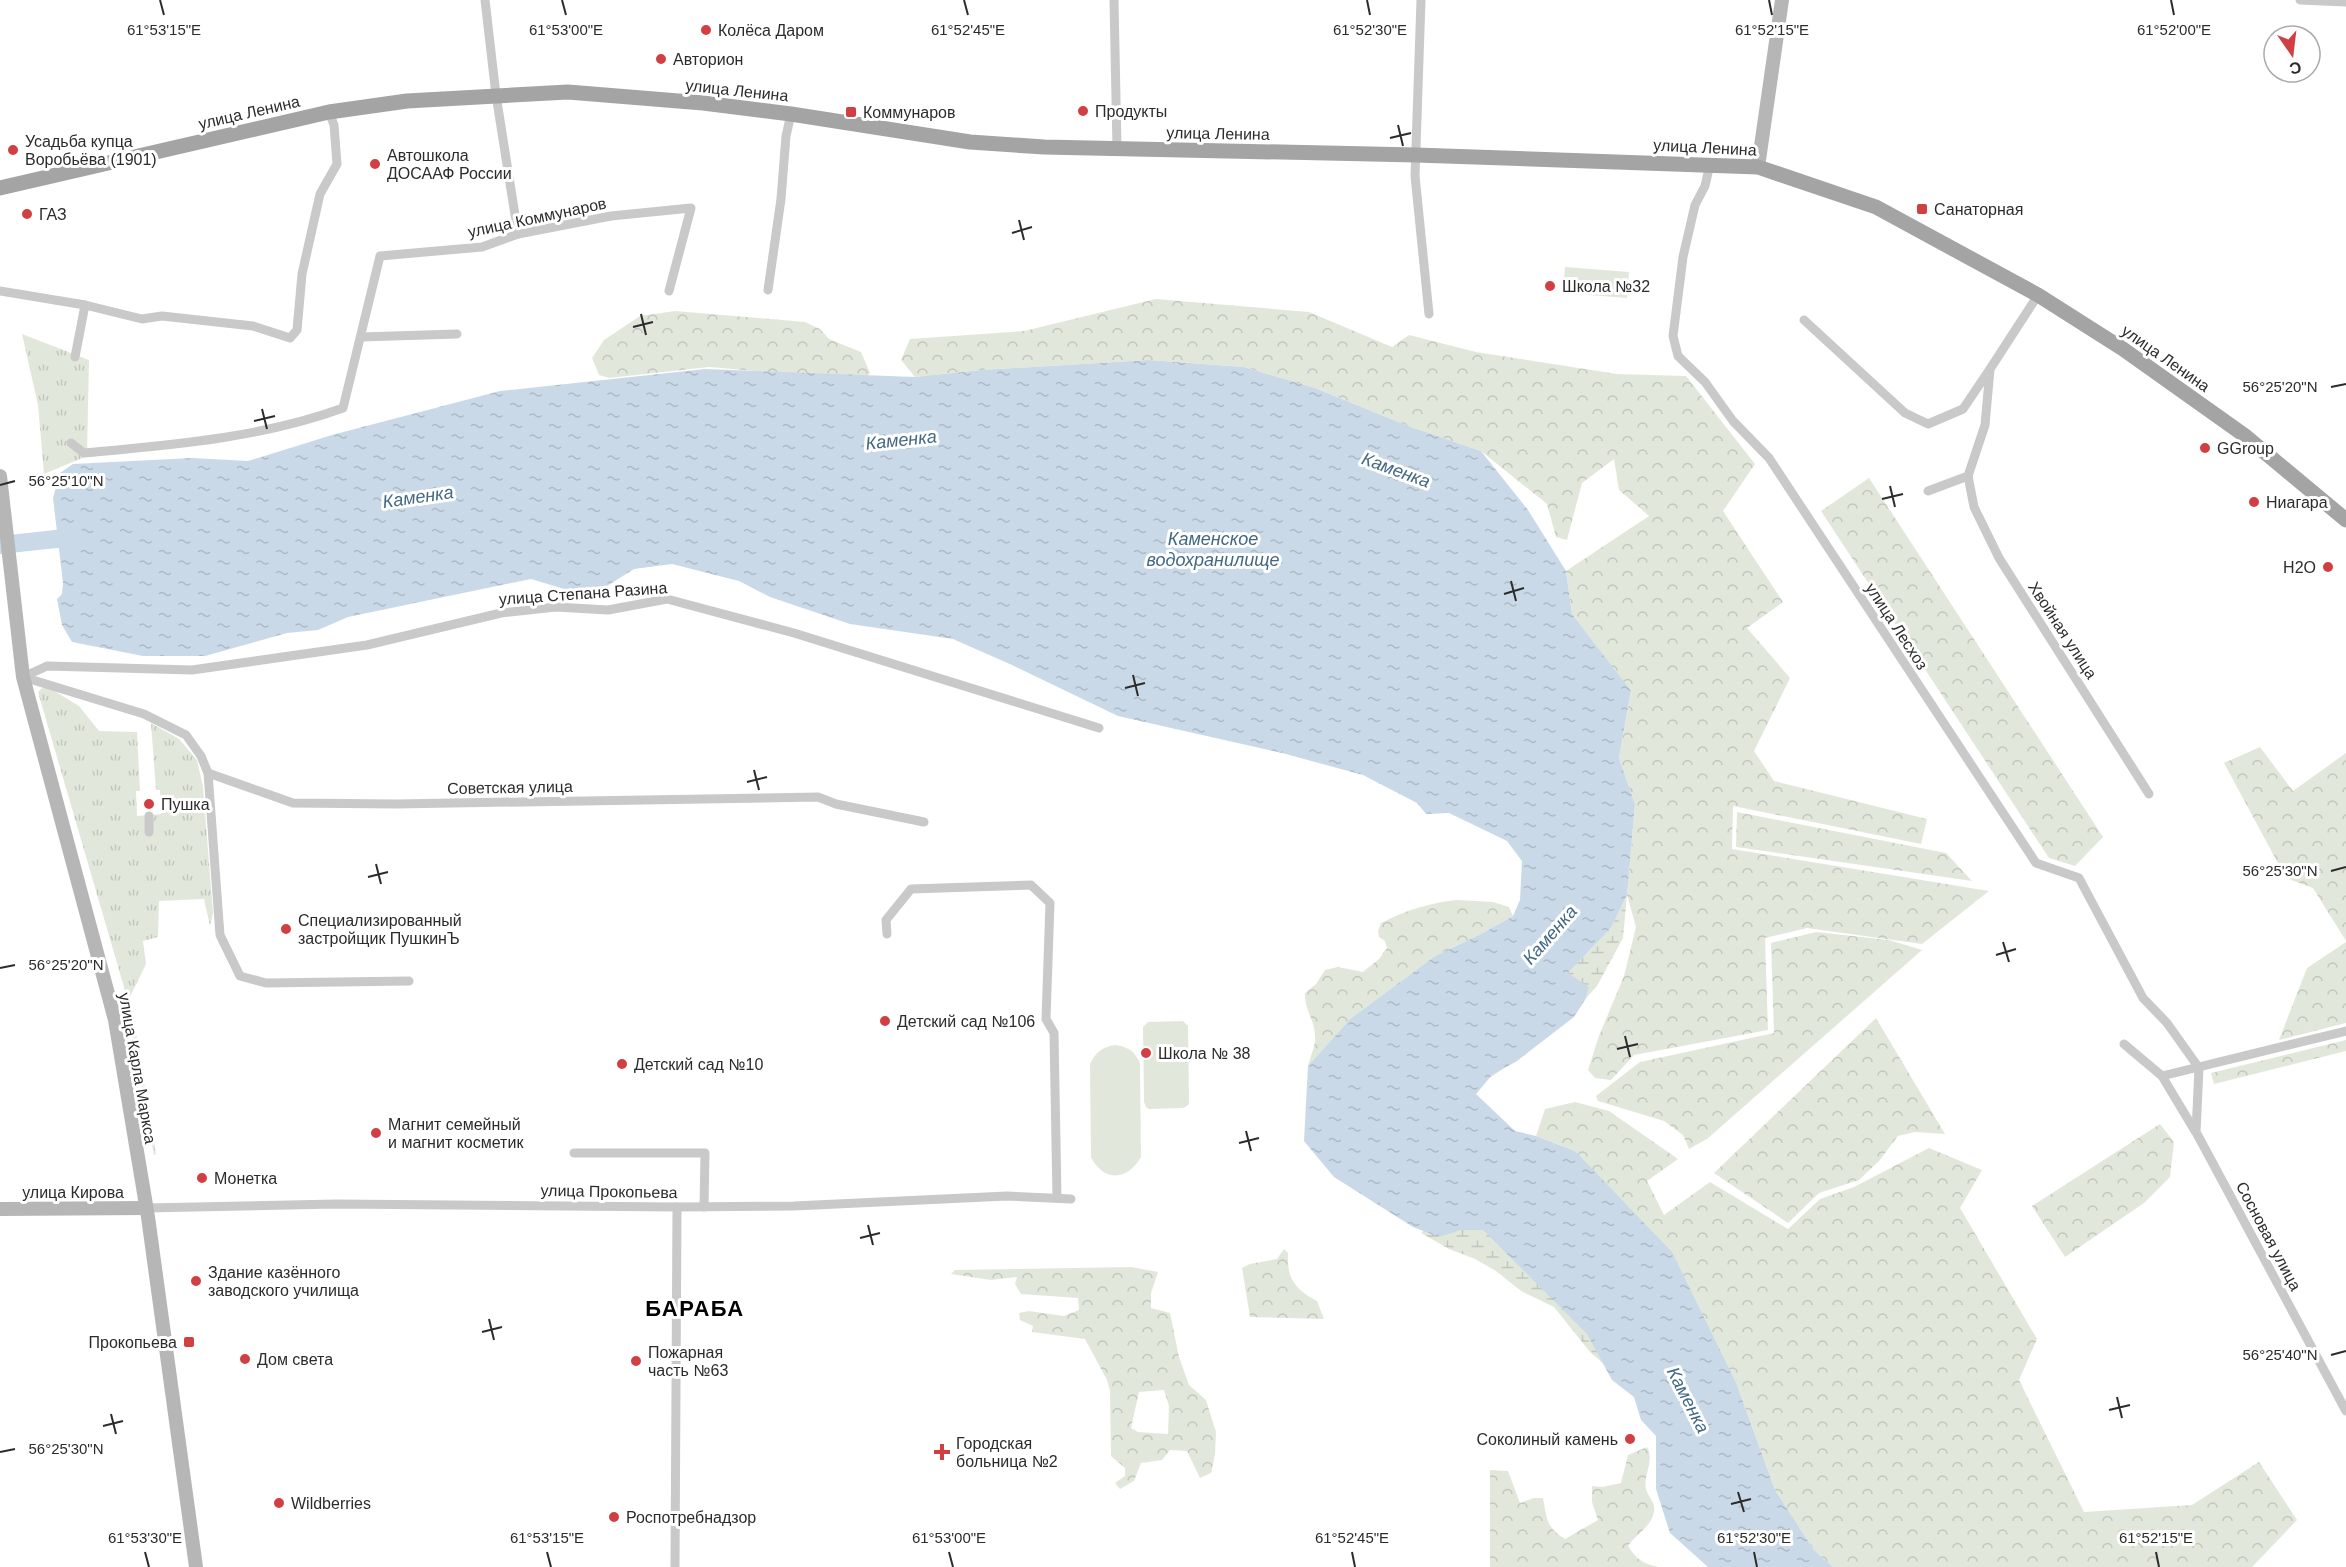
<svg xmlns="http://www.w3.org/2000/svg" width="2346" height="1567" font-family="Helvetica,sans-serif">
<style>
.grass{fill:url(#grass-tufts)}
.forest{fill:url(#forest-crowns);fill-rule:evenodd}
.wetland{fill:url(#wetland-marsh)}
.garden{fill:#e1e8db}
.water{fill:url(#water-ripples)}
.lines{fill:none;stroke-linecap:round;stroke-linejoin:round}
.river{stroke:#c9d9e7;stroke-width:18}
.street{stroke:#c9c9c9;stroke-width:9}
.secondary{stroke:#b6b6b6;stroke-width:14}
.primary{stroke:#a4a4a4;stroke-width:15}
.ticks{fill:none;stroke:#2c2c2c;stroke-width:2}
.poi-dot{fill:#d23f42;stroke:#fff;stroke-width:2}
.labels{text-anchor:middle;stroke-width:6;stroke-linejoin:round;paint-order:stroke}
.poi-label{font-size:16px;fill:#2c2c2c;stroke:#fff;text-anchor:start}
.street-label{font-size:16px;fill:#2c2c2c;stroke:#fff}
.water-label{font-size:18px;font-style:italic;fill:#436885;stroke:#fff}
.district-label{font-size:22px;font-weight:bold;letter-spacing:1.5px;fill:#000;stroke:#fff}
.ticks-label{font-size:15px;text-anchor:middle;fill:#2c2c2c;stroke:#fff;stroke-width:6;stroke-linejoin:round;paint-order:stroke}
</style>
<defs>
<pattern id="grass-tufts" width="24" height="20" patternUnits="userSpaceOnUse" patternTransform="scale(1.5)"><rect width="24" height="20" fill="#e1e8db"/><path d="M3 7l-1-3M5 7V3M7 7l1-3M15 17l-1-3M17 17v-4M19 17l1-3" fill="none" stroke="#c1c7bc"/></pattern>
<pattern id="forest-crowns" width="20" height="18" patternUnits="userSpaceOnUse" patternTransform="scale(1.5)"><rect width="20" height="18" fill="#e1e8db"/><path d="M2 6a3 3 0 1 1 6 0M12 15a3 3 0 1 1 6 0" fill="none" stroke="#c1c7bc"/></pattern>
<pattern id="wetland-marsh" width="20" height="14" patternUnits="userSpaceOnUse" patternTransform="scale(1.5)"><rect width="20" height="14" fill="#e1e8db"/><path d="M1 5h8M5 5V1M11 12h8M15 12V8" fill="none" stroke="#c1c7bc"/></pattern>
<pattern id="water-ripples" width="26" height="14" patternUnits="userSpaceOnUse" patternTransform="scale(1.5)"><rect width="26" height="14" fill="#c9d9e7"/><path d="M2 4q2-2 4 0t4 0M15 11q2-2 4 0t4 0" fill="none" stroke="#adbac6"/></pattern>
</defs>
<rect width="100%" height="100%" fill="#fff"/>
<g class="grass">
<path d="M22,334L89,360L87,456L44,474L38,405Z"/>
<path d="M48,687L79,706L99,731L137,732L140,791H136L137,816L161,814L160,790H156L151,723L179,739L197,760L203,787L213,913L210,926L204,899L159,901L158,937L143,941L146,964L130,997L156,1154L154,1155L124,987L38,692L42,688Z"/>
</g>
<g class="forest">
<path d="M1156,299L1309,312L1392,347L1409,335L1476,352L1617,374L1686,376L1755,464L1723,511L1783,602L1747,628L1790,678L1754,751L1774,781L1927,819L1921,844L1733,806L1732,849L1989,891L1922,944L1807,928L1765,938L1768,1030L1634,1055L1611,1080L1595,1078L1588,1070L1599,1036L1624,976L1636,927L1627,895L1635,804L1619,758L1631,692L1572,614L1566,571L1649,516L1619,490L1614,459L1582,483L1567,540L1556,537L1547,504L1481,451L1411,427L1315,388L1244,367L1149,360L981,370L915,377L901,360L910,339L1024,331Z"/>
<path d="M675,311L805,322L820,329L829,339L861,352L870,373L863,380L709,367L609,378L599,375L592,358L604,340L640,316Z"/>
<path d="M1869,478L2103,837L2075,866L2049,858L1821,511Z"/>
<path d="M2260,747L2293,791L2346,753V941L2313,888L2286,878L2224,763Z"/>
<path d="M1737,812L1946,853L1972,881L1736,847Z"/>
<path d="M1457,900L1493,902L1509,907L1513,916L1481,934L1435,956L1350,1019L1308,1066C1310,1057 1316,1046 1315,1036C1315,1021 1304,1009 1305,993L1316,984L1325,970L1338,967L1363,972L1379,959L1387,948L1385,941L1379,937L1378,931L1381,923C1406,910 1430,903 1457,900Z"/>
<path d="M1816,932L1889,940L1922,950L1707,1139L1689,1149L1683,1135L1664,1121L1598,1101L1596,1096L1640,1062L1774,1033L1771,943Z"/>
<path d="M2346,942V1023L2279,1040L2307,968Z"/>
<path d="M1876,1018L1945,1134L1915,1132L1898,1136L1879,1161L1859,1180L1819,1193L1788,1223L1714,1173Z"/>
<path d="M2346,1040V1051L2214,1084L2211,1073Z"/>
<path d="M1575,1102L1609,1111L1678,1159L1647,1181L1664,1215L1710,1182L1788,1229L1820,1199L1854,1187L1929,1148L1982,1170L1960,1208L2037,1339L2019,1380L2084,1512L2192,1505L2259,1462L2297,1520L2252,1567H1833L1814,1550L1775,1490L1737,1385L1575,1151L1536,1136L1545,1109Z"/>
<path d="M2160,1124L2174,1142L2170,1177L2144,1203L2065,1257L2032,1206Z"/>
<path d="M1284,1249L1288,1253C1287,1280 1295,1289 1317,1301L1324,1319L1250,1317L1242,1268L1250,1264L1277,1259Z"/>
<path d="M1131,1267L1158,1272L1151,1293V1308L1170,1313L1179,1357L1189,1385L1206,1400L1216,1432L1215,1455L1211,1473L1200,1478L1187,1451L1170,1450L1162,1460L1141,1463L1134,1481L1120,1489L1115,1483L1125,1476V1468L1111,1456L1110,1391L1107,1380L1085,1339L1032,1332L1033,1326L1020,1320L1019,1313L1029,1311L1064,1316L1079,1310L1078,1298L1021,1294L1015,1284L1017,1277L991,1280L951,1274L955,1270ZM1164,1390L1169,1406L1168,1434L1138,1432L1131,1428L1139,1392Z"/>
<path d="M1647,1447C1655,1461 1643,1475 1646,1489C1648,1497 1656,1503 1654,1512C1652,1526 1635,1535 1628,1546C1636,1559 1643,1564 1659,1567H1490V1470L1508,1471L1520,1503L1534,1498H1543C1547,1519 1546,1527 1565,1539L1598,1520L1592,1502V1486L1602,1487L1621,1483L1628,1455Z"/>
</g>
<g class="wetland">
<path d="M1627,895L1623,938L1597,986L1561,1026L1490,1078L1568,973L1611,928Z"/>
<path d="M1474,1216L1584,1322L1614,1373L1590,1352L1554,1307L1521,1291L1496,1271L1475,1259L1449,1249L1421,1233L1426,1228Z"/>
</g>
<g class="garden">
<path d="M1565,267L1629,272L1627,298L1563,293Z"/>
<path d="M1183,1021L1188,1026L1189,1104L1184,1108L1149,1109L1146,1107L1144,1102L1143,1027L1148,1022Z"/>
<path d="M1115,1045C1129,1047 1134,1051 1140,1063L1141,1157C1128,1180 1104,1183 1091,1157L1090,1064C1096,1052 1102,1047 1115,1045Z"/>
</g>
<path class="water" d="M1149,360L1244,367L1315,388L1411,427L1481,451L1528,510L1566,571L1572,614L1631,691L1619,758L1635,804L1627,895L1611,928L1568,973L1589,987L1585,1000L1574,1017L1517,1061L1492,1075L1476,1094L1515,1131L1536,1136L1575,1151L1672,1252L1737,1385L1775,1490L1814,1550L1833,1567H1708L1670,1533L1656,1489V1436L1641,1420L1634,1397L1612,1380L1587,1334L1483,1230H1461L1439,1237L1413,1227L1334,1177L1304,1141L1308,1066L1350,1019L1435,956L1481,934L1513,916L1520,900L1522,861L1507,841L1449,813L1426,814L1417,803L1363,775L1282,753L1118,716L1012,665L953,639L850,624L770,597L739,581L672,564L634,569L607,586L571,591L531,579L348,617L318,630L287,633L205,656H143L72,642L62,625L57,599L62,594L63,583L53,498L60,473L73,464L192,458L248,461L332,435L500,391L705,369L915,377L981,370Z"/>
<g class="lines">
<path class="river" d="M0,545L56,539H80"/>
<g class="street">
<path d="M485,0L496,95L518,234"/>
<path d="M1114,0L1117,148"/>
<path d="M1421,0L1415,176L1429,314"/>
<path d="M2300,0L2346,2"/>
<path d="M1710,164L1705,186L1695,205L1683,257L1673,336L1678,356L1705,382L1733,421L1769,458L2036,863L2079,878L2143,998L2167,1023L2199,1068"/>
<path d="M768,290L781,199L786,136L791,114"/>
<path d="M0,291L85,305L142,319L162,316L253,326L290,338L297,330L302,274L320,194L337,164L334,125L329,112"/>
<path d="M1804,320L1905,413L1928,424L1963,409L1990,369"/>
<path d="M361,337L457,334"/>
<path d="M75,357L85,305"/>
<path d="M71,443L84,453C171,445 261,438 343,408L380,256L482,247L518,234L611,216L691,208L669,291"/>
<path d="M1968,476L1974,507L1999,558L2149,794"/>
<path d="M1928,491L1968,476L1985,425L1990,369L2038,295"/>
<path d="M23,677L47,666L192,670L367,645L501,613L556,607L608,610L667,599L794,633L1099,728"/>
<path d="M23,677L144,714L186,735L201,756L208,773L220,935L240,976L266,983L409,981"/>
<path d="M208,773L293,803L396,804L818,797L836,804L924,822"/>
<path d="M149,816V832"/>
<path d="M887,934L886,920L911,889L1031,885L1050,903L1046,1019L1054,1033L1057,1198"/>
<path d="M2124,1044L2162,1076"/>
<path d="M2199,1068L2196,1132L2346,1411"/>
<path d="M2195,1131L2162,1076L2346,1031"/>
<path d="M574,1153H705L704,1207"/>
<path d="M146,1208L336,1204L677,1207L794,1206L1007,1196L1071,1199"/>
<path d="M675,1567L677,1207"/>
</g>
<g class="secondary">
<path d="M1758,167L1782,0"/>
<path d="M0,476L23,677L115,1020L148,1217L196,1567"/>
<path d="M0,1209L146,1208"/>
</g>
<path class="primary" d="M0,188L329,112L407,101L568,92L703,103L791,114L970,142L1044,147L1416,155L1758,167L1876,207L2038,295L2123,349L2244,435L2346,520"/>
</g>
<path class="ticks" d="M160,0L164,15M562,0L566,15M964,0L968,15M1367,0L1370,15M1769,0L1772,15M2171,0L2174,15M1398,125L1403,146M1390,138L1411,133M1019,220L1024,240M1012,233L1032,227M641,314L646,335M633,327L653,322M2331,387L2346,384M262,409L267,429M254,421L275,416M0,485L15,481M1890,486L1895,507M1882,499L1903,494M1511,581L1516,601M1504,594L1524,588M1133,675L1138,696M1125,688L1145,683M754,770L759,790M747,782L767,777M376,864L381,884M2331,871L2346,867M368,877L388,872M2003,942L2009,962M1996,955L2016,949M0,968L15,965M1625,1036L1630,1057M1617,1049L1638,1044M1246,1131L1251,1151M1239,1143L1259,1138M868,1225L873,1245M860,1238L880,1233M489,1319L494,1340M482,1332L502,1327M2331,1355L2346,1351M2117,1397L2122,1418M2109,1410L2130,1405M111,1414L116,1434M103,1426L123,1421M0,1452L15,1449M1738,1492L1744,1512M1731,1504L1751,1499M145,1552L149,1567M547,1552L551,1567M949,1552L953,1567M1352,1552L1355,1567M1754,1552L1757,1567M2156,1552L2159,1567"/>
<g class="poi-dot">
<circle cx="706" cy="30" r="6"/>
<circle cx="661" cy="59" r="6"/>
<circle cx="1083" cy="111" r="6"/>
<rect x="845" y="106" width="12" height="12" rx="3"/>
<circle cx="13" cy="150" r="6"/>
<circle cx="375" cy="164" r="6"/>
<rect x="1916" y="203" width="12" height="12" rx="3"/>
<circle cx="27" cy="214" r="6"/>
<circle cx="1550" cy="286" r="6"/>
<circle cx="2205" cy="448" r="6"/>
<circle cx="2254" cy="502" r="6"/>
<circle cx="2328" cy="567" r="6"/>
<circle cx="149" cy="804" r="6"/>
<circle cx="286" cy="929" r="6"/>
<circle cx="885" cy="1021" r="6"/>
<circle cx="1146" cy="1053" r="6"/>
<circle cx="622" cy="1064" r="6"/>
<circle cx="376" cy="1133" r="6"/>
<circle cx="202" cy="1178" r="6"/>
<circle cx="196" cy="1281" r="6"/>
<rect x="183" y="1336" width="12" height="12" rx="3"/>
<circle cx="245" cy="1359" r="6"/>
<circle cx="636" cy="1361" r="6"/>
<circle cx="1630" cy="1439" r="6"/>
<path d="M939 1443h6v6h6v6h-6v6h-6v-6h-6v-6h6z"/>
<circle cx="279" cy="1503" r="6"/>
<circle cx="614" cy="1517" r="6"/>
</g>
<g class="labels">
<g class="poi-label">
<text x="718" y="36">Колёса Даром</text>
<text x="673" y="65">Авторион</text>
<text x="1095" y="117">Продукты</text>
<text x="863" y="118">Коммунаров</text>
<text x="25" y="147">Усадьба купца<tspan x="25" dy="18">Воробьёва (1901)</tspan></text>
<text x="387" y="161">Автошкола<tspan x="387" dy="18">ДОСААФ России</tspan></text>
<text x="1934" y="215">Санаторная</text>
<text x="39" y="220">ГАЗ</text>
<text x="1562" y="292">Школа №32</text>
<text x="2217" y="454">GGroup</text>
<text x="2266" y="508">Ниагара</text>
<text x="2316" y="573" text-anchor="end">H2O</text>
<text x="161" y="810">Пушка</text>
<text x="298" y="926">Специализированный<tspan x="298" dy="18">застройщик ПушкинЪ</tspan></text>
<text x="897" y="1027">Детский сад №106</text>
<text x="1158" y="1059">Школа № 38</text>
<text x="634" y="1070">Детский сад №10</text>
<text x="388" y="1130">Магнит семейный<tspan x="388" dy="18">и магнит косметик</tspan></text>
<text x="214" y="1184">Монетка</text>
<text x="208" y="1278">Здание казённого<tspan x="208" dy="18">заводского училища</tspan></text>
<text x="177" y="1348" text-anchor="end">Прокопьева</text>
<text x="648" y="1358">Пожарная<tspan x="648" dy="18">часть №63</tspan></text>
<text x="257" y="1365">Дом света</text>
<text x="1618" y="1445" text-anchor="end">Соколиный камень</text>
<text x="956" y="1449">Городская<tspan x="956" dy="18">больница №2</tspan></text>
<text x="291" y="1509">Wildberries</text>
<text x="626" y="1523">Роспотребнадзор</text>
</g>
<g class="street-label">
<text transform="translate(737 90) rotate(6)" y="6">улица Ленина</text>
<text transform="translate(249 112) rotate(-13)" y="6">улица Ленина</text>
<text transform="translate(1218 133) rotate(1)" y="6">улица Ленина</text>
<text transform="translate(1705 147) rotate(3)" y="6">улица Ленина</text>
<text transform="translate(537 217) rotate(-12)" y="6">улица Коммунаров</text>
<text transform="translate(2166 358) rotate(35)" y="6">улица Ленина</text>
<text transform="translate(583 593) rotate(-4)" y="6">улица Степана Разина</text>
<text transform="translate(1897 626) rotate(57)" y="6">улица Лесхоз</text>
<text transform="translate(2063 630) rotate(57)" y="6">Хвойная улица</text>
<text transform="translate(510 787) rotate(-1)" y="6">Советская улица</text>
<text transform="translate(138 1068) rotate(80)" y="6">улица Карла Маркса</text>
<text transform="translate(609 1191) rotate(1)" y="6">улица Прокопьева</text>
<text x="73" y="1198">улица Кирова</text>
<text transform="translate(2269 1236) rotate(62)" y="6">Сосновая улица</text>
</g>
<g class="water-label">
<text transform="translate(901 440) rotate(-6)" y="6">Каменка</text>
<text transform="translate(1396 470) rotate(20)" y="6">Каменка</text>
<text transform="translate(418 497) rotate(-8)" y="6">Каменка</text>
<text x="1213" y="545">Каменское<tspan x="1213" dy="21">водохранилище</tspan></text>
<text transform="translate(1550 935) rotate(-49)" y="6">Каменка</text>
<text transform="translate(1688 1400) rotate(63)" y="6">Каменка</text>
</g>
<g class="district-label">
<text x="695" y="1316">БАРАБА</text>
</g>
</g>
<g class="ticks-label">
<text x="1370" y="35">61°52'30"E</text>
<text x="1772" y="35">61°52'15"E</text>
<text x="2174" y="35">61°52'00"E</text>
<text x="164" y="35">61°53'15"E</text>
<text x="566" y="35">61°53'00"E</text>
<text x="968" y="35">61°52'45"E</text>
<text x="2280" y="392">56°25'20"N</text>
<text x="66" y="486">56°25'10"N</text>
<text x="2280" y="876">56°25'30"N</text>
<text x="66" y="970">56°25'20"N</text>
<text x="2280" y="1360">56°25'40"N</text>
<text x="66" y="1454">56°25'30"N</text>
<text x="145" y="1543">61°53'30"E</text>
<text x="547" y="1543">61°53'15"E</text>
<text x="949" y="1543">61°53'00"E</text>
<text x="1352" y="1543">61°52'45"E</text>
<text x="1754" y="1543">61°52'30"E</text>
<text x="2156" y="1543">61°52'15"E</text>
</g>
<g transform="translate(2292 54) rotate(166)"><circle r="28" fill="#ffffff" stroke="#ababab" stroke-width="1.5"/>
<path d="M0-4.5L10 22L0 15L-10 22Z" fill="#d23f42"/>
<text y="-9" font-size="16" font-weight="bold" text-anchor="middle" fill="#2c2c2c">С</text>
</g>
</svg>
